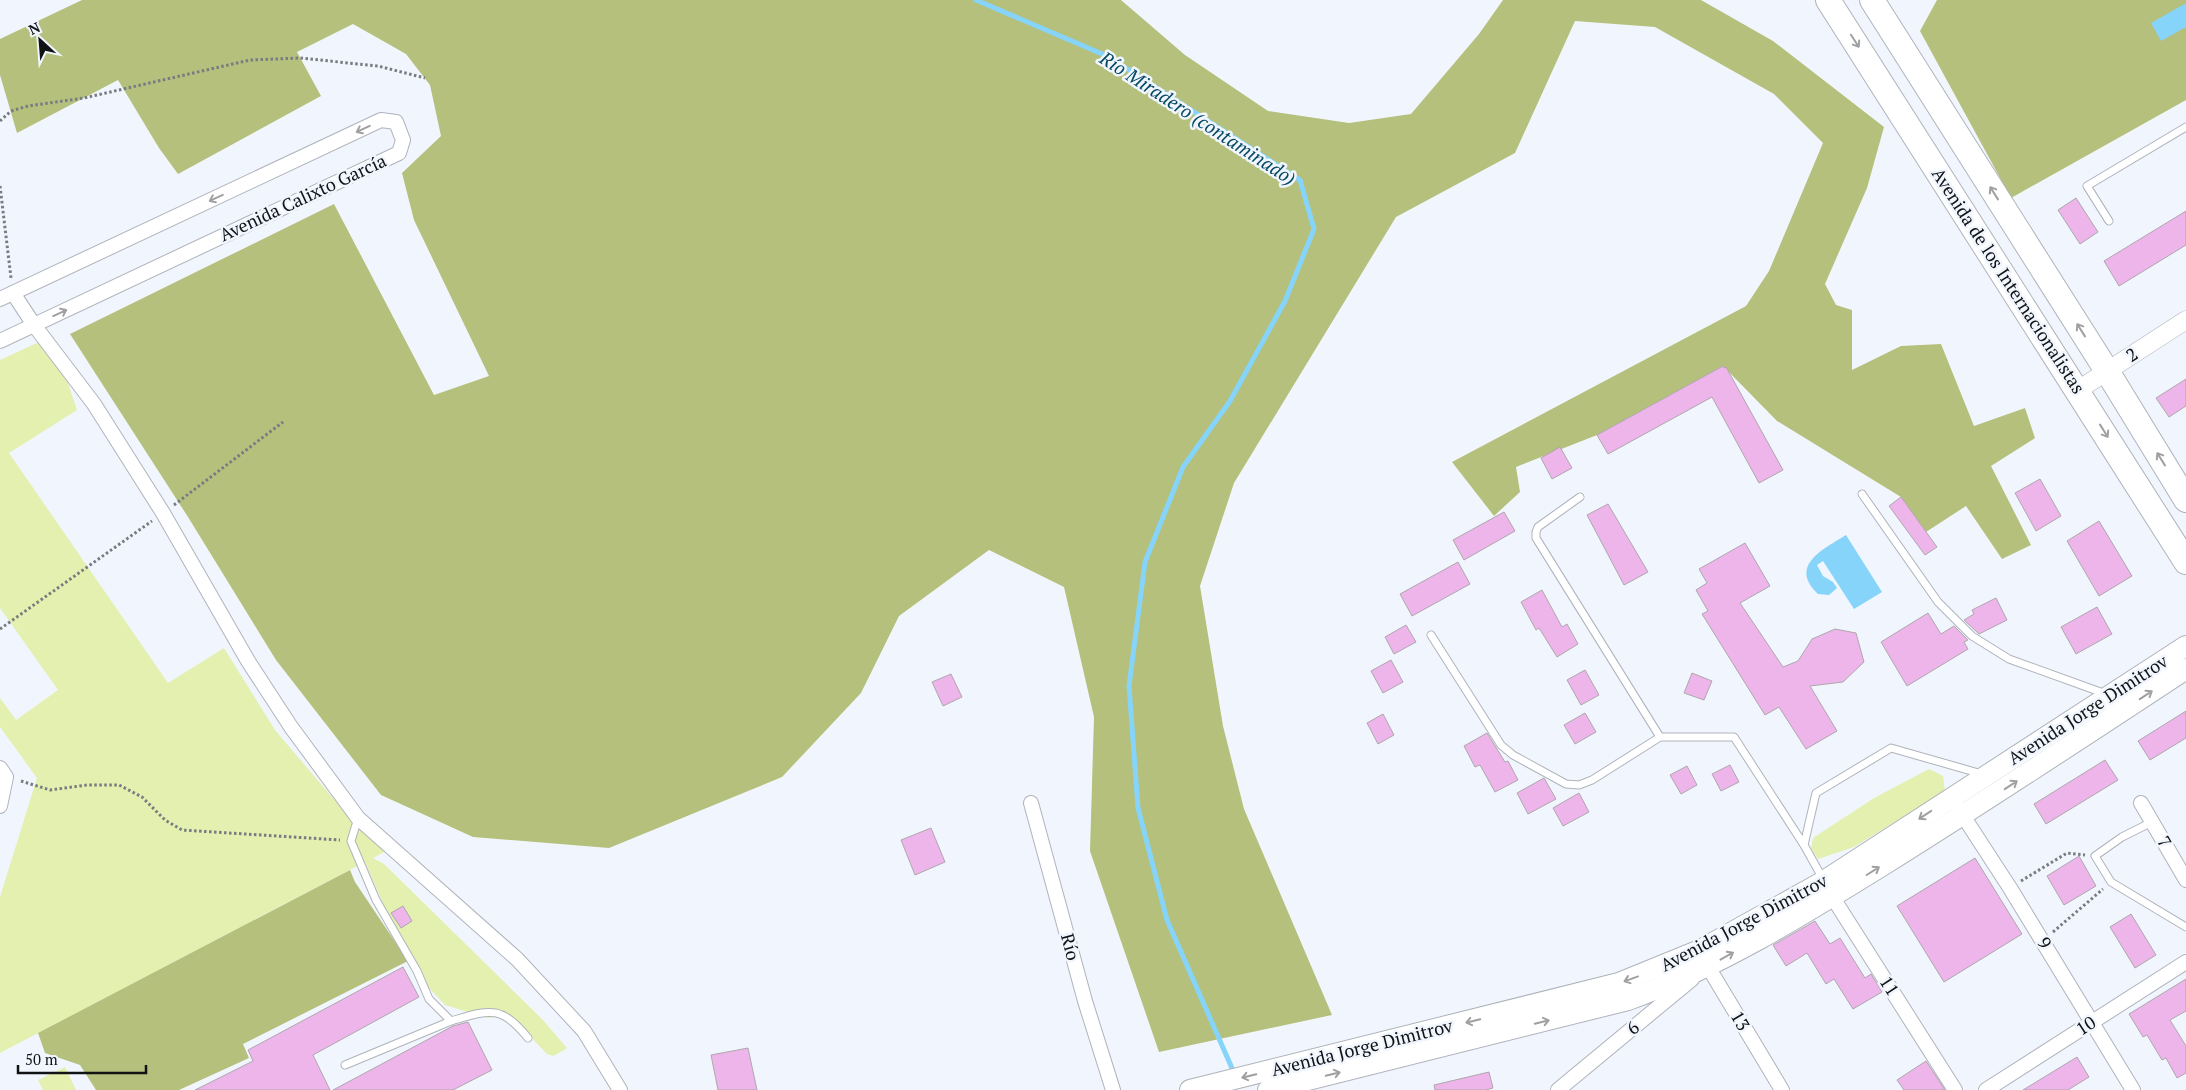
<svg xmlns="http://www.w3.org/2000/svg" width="2186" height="1090" font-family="'PT Serif',serif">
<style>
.green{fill:#e3f0af}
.forest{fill:#b4c07b}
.water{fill:#86d4f9}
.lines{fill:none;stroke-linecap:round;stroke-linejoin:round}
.stream{stroke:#86d4f9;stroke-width:5}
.building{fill:#edb5e9;stroke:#aea7ad}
.service-casing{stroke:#afb3bb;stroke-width:9}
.minor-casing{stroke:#afb3bb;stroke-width:16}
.tertiary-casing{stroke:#afb3bb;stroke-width:19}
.secondary-casing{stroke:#afb3bb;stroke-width:22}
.trunk-casing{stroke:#afb3bb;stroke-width:26}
.path{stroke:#787c81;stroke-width:3;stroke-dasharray:2.5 2.5;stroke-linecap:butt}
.service{stroke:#fff;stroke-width:7}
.minor{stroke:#fff;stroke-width:14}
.tertiary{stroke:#fff;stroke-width:18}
.secondary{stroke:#fff;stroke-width:20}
.trunk{stroke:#fff;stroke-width:24}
.oneway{stroke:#9fa0a1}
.labels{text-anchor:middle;stroke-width:5;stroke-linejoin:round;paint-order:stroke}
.street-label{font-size:18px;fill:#101214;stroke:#f1f6fe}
.water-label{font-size:19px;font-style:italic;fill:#054962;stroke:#f1f6fe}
</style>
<rect width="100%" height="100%" fill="#f1f6fe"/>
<g class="green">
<path d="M52,336L77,410L9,453L168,683L224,648L275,730L332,797L364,824L386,851L373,858L384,864L543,1020L567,1048L554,1056L547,1054L519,1025L498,1017L487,1018L445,1005L428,987L422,972L395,931L365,862L0,1053V897L37,778L0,727V698L16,720L58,690L0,608V360Z"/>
<path d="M1929,769L1943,776L1945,791L1854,847L1818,859L1811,848L1813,838L1874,798Z"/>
<path d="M65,1067L76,1090H43L38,1080Z"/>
</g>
<g class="forest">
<path d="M82,0H1121L1185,55L1268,111L1349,123L1411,114L1479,34L1503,0H1701L1773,41L1884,127L1867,188L1825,284L1836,305L1852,310V370L1901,346L1941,344L1974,426L2025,408L2035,438L1991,466L2031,545L2002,559L1966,506L1926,532L1901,497L1777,421L1723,366L1597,435L1516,467L1520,492L1494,516L1452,462L1746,306L1769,271L1823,143L1774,94L1655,27L1575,21L1515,153L1396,217L1234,483L1200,586L1223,726L1244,809L1332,1015L1159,1052L1090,851L1094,717L1064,587L989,550L899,616L861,693L782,777L609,848L473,837L381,795L276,660L188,517L70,334L334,204L434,395L489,376L414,220L402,173L441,136L430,85L406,54L353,24L297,52L321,96L178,174L159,148L118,80L17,133L0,75V39Z"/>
<path d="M1937,0H2186V100L2011,198L1920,31Z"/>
<path d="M350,870L355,882L408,961L243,1044L249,1058L179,1090H96L80,1065L45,1053L38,1033Z"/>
</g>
<g class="water">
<path d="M2186,3V27L2161,41L2151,23Z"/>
<path d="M1846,535L1882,592L1854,609L1823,561L1817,565L1823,576L1833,582L1837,588L1829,595L1818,594C1788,565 1824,549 1846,535Z"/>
</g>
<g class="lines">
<path class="stream" d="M976,0L1107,56L1300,180L1314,229L1285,301L1230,401L1183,467L1145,562L1129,686L1138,808L1167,920L1235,1075"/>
</g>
<g class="building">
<path d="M2076,198L2098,232L2080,244L2058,210Z"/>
<path d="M2186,211V245L2119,286L2104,261Z"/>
<path d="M1723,366L1724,368L1726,367L1783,470L1759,483L1712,397L1608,454L1597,435Z"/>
<path d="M2186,379V406L2169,417L2156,398Z"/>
<path d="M1560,447L1572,468L1552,479L1541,458Z"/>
<path d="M2040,479L2061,516L2036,531L2015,493Z"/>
<path d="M1901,497L1937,547L1925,555L1889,506Z"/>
<path d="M1608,504L1648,572L1624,585L1587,515Z"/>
<path d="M1504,512L1515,531L1464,560L1453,540Z"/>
<path d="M2099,521L2132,576L2099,596L2067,541Z"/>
<path d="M1745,543L1770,586L1740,603L1783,667L1798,661L1812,639L1835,629L1856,633L1864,662L1843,682L1810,686L1837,731L1806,749L1779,707L1765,715L1702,614L1708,611L1696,590L1707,583L1699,569Z"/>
<path d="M1458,562L1470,584L1412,616L1400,594Z"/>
<path d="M1542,590L1562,627L1567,624L1578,644L1557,657L1539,628L1536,630L1521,602Z"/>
<path d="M1996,598L2007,620L1979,634L1964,620L1974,614L1972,610Z"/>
<path d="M2097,607L2112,634L2076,654L2061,627Z"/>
<path d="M1928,613L1941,634L1954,626L1968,640L1964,642L1968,649L1907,686L1881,642Z"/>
<path d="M1406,625L1416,642L1394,654L1385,637Z"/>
<path d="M1391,660L1403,682L1383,693L1371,671Z"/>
<path d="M1585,670L1599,695L1581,705L1567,680Z"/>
<path d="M1692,673L1712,681L1704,700L1684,693Z"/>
<path d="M951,674L962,697L943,706L932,682Z"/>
<path d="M2186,711V738L2150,760L2138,741Z"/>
<path d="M1585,713L1596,732L1575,744L1564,725Z"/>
<path d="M1383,714L1394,735L1378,744L1367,723Z"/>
<path d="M1487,733L1505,762L1508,761L1518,780L1495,792L1480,765L1475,767L1464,746Z"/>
<path d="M2105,760L2118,780L2046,824L2034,804Z"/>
<path d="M1730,765L1739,782L1721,791L1712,774Z"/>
<path d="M1687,766L1697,785L1681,794L1670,775Z"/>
<path d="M1544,778L1556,799L1528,814L1517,793Z"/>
<path d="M1579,793L1589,812L1563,826L1553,808Z"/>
<path d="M931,828L945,862L915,875L901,840Z"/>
<path d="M2079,856L2096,886L2064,905L2047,876Z"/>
<path d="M1975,858L2022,934L1944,982L1897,906Z"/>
<path d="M403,906L412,921L401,928L391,913Z"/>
<path d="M2131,914L2156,955L2135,968L2110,927Z"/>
<path d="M1815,921L1830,944L1840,938L1865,978L1871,974L1882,992L1853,1009L1834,979L1826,984L1807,953L1786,966L1773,945Z"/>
<path d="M403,967L419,997L313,1055L330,1090H195L253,1061L248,1050Z"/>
<path d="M2186,979V1011L2170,1020L2186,1046V1073L2177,1078L2166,1058L2162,1060L2147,1035L2143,1037L2129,1014Z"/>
<path d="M468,1022L492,1070L453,1090H333L453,1026Z"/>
<path d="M748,1048L757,1090H718L711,1055Z"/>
<path d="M2077,1057L2089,1077L2068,1090H2023Z"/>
<path d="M1926,1061L1945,1090H1904L1897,1080Z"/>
<path d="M1489,1072L1493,1088L1486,1090H1435L1434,1085Z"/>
</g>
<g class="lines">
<defs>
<g id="service">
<path d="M2109,221L2087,186L2186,127"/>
<path d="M1862,494L1938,602L1972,636L2009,659L2106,694"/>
<path d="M1580,497L1538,527L1536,532V538L1660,737"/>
<path d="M1431,635L1501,745L1513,755L1566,784L1579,785L1592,780L1660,737H1734L1804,845"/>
<path d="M358,818L351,841L376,900L417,971L429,999L451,1021C489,1010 501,1004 528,1038"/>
<path d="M2152,822L2122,837L2095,856L2111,882L2186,927"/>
<path d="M1823,879L1804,845L1816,793L1891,748L1982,774"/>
<path d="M345,1065L451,1021"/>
</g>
<g id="minor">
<path d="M13,293L34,325L94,404L163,513L248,661L291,727L358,818L517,959L584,1031L620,1090"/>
<path d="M0,299L381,120L396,122L403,140L399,153L0,341"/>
<path d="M0,768L6,777L0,806"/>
<path d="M1031,803L1085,1001L1113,1090"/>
<path d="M2141,803L2186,880"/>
<path d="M1958,808L2010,888L2133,1090"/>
<path d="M1828,890L1955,1090"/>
<path d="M1704,960L1782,1090"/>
<path d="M1558,1090L1692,979"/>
<path d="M1986,1090L2186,962"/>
</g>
<path id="tertiary" d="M2078,390L2186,320"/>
<g id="secondary">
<path d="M1190,1090L1619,983L1700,950L1824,881L2186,646"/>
<path d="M1268,1090L1628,1000C1719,967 1803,915 1885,864C1986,801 2086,735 2186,669"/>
</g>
<g id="trunk">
<path d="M1828,0L2186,562"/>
<path d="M1872,0L2107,371L2186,500"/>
</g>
</defs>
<use href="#service" class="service-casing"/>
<use href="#minor" class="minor-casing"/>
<use href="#tertiary" class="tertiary-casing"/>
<use href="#secondary" class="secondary-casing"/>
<use href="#trunk" class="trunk-casing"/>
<g class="path">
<path d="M0,121L11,111L28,106L84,98L250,60L300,58L378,66L425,78"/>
<path d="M0,186L11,278"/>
<path d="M174,505L283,422"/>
<path d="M0,629L152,521"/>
<path d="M21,781L50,790L87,785H119L142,797L165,820L182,830L340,840"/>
<path d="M2021,881L2067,853L2085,855"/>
<path d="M2053,932L2103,889"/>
</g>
<use href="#service" class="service"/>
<use href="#minor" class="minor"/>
<use href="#tertiary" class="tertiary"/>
<use href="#secondary" class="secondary"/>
<use href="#trunk" class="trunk"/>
</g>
<defs><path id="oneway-shaft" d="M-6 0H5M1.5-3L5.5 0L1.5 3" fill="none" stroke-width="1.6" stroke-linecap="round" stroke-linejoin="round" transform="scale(1.25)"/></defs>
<g class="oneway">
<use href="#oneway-shaft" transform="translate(1855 41) rotate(57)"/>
<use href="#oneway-shaft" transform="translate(363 129) rotate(155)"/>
<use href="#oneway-shaft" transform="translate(1994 193) rotate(-122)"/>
<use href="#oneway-shaft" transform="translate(216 198) rotate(155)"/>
<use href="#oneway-shaft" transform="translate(60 313) rotate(-25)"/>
<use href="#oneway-shaft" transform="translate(2081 330) rotate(-122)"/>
<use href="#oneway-shaft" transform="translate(2104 431) rotate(58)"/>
<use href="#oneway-shaft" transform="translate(2161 459) rotate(-122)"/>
<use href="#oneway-shaft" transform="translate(2146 695) rotate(-33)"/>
<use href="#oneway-shaft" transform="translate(2011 785) rotate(-33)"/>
<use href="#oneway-shaft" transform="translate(1925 815) rotate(147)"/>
<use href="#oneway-shaft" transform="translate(1873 871) rotate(-32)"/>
<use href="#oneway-shaft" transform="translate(1727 956) rotate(-29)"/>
<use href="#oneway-shaft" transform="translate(1631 979) rotate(160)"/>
<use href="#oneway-shaft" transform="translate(1473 1021) rotate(166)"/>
<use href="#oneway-shaft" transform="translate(1542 1022) rotate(-14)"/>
<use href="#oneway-shaft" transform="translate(1333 1074) rotate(-14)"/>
<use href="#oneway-shaft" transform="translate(1249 1076) rotate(166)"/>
</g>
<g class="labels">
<g class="street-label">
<text transform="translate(303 198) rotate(-25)" y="6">Avenida Calixto García</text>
<text transform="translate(2008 281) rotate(57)" y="6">Avenida de los Internacionalistas</text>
<text transform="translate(2132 355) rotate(-33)" y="6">2</text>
<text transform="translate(2088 710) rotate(-33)" y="6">Avenida Jorge Dimitrov</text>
<text transform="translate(2164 842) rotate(60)" y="6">7</text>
<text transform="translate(1744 923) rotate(-28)" y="6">Avenida Jorge Dimitrov</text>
<text transform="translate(2044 943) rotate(59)" y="6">9</text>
<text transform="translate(1070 947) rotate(75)" y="6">Río</text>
<text transform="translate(1889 986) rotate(57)" y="6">11</text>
<text transform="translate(1740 1021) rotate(59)" y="6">13</text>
<text transform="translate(2086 1026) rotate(-33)" y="6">10</text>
<text transform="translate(1633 1028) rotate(-40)" y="6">6</text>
<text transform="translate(1362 1048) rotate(-14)" y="6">Avenida Jorge Dimitrov</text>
</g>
<g class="water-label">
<text transform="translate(1198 118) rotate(33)" y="7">Río Miradero (contaminado)</text>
</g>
</g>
<g transform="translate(40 40) rotate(334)" stroke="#f1f6fe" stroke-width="4" paint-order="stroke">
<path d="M0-4L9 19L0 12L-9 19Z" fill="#101214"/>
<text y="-8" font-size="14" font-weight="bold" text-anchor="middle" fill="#101214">N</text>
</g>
<path d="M18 1065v8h128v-8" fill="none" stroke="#101214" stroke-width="2.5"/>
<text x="25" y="1065" font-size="15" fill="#101214" stroke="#f1f6fe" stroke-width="4" paint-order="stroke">50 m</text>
</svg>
